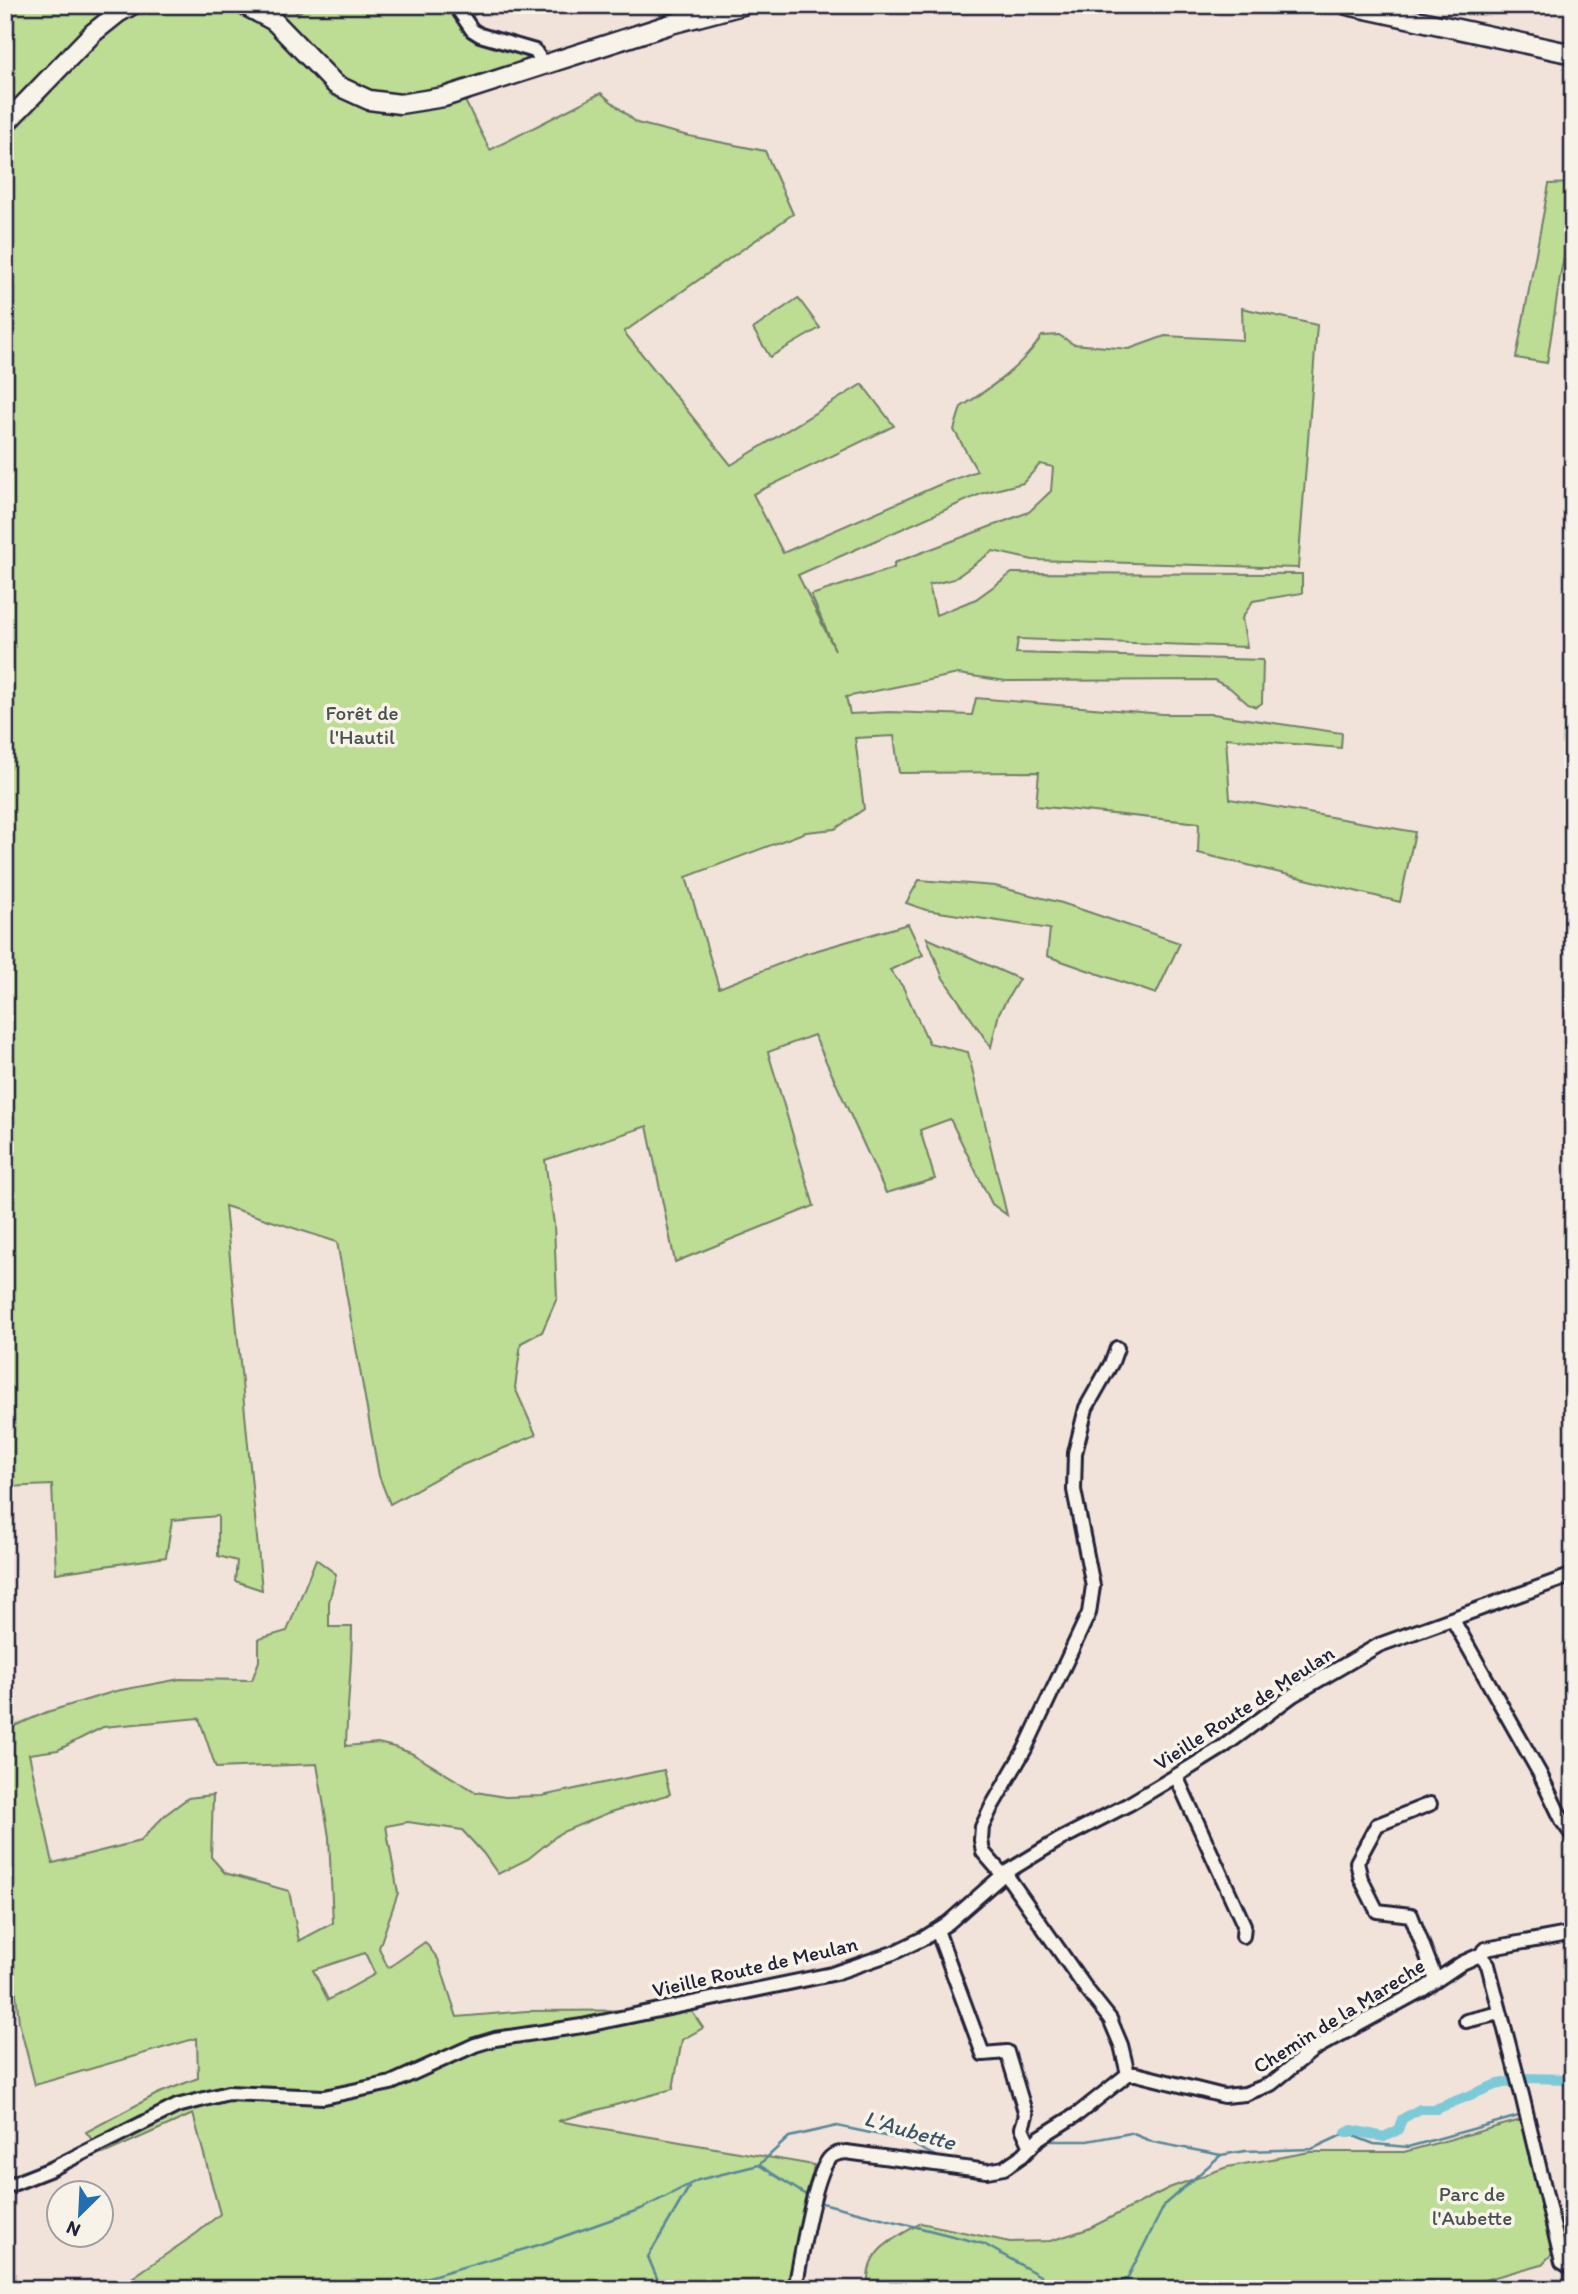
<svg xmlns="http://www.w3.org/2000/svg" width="1578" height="2294" font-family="Itim,sans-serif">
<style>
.green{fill:#bddc94;stroke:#707f68;stroke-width:2;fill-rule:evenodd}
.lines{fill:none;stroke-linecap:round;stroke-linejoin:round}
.stream{stroke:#578799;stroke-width:2.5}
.canal{stroke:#7bcad8;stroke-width:10}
.street-casing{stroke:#22223b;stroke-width:18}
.secondary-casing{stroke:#22223b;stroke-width:23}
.street{stroke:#f7f3e8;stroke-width:12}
.secondary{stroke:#f7f3e8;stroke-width:18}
.labels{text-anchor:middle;stroke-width:7;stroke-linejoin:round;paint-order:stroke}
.park-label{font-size:21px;fill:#495051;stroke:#f7f3e8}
.street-label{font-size:21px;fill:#22223b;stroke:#f7f3e8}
.water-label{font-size:23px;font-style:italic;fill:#3d546a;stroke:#f7f3e8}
</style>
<rect width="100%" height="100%" fill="#f2e3da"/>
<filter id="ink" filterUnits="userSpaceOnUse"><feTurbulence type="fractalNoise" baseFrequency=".0143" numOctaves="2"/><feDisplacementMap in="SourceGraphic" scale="14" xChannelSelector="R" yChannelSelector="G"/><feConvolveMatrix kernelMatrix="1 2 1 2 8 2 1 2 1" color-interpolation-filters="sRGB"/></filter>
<g filter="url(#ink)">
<g class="green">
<path d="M5,5H291L298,14L307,5H492L460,23L527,56L521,72L465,101L490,150L601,93L637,123L689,136L765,151L793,214L624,332L731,465L862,384L894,426L753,494L783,553L941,484L977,471L954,430L961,407C991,388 1022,366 1042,336L1059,335L1073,344L1129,349L1165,336L1243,340L1242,308L1317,325L1298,568L1033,560L993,551L954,579L929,585L936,615L976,599L1012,573L1302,574V593L1253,601L1242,618L1247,647L1018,639L1016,653L1263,660L1262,703L1256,707L1248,704L1230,688L1214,680L1006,681L958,674L846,697L850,714L889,712L972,715L976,698L1163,714H1213L1342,733L1341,748L1226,738L1230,799L1415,832L1400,902L1198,853L1199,823L1036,806L1039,772L899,773L894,736L855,738L864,809L835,829L806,832L686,877L719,988L804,954L908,924L923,955L890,970L903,987L929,1043L968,1052L1007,1215L992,1204L950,1119L920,1130L935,1179L886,1193L814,1035L768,1052L814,1206L675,1262L647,1126L545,1160L554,1224L557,1298L542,1332L521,1343L515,1388L536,1435L455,1468L390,1504L379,1476L337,1242L225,1206L262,1590L235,1581L237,1561L218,1556V1516L172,1520L166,1557L56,1573L52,1485L5,1487ZM1040,464L1053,467L1051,491L1029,512L894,563V568L811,595L835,650L798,575L983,493L1023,483Z"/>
<path d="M1573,183V211L1560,277L1547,363L1516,358L1549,184Z"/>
<path d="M798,298L820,328L770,357L753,329Z"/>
<path d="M919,880L995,886L1062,903L1180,943L1156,994L1047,956L1050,929L926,910L906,903Z"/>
<path d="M927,938L1019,979L999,1013L991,1047L943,978Z"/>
<path d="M316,1559L336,1574L329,1602V1627H352C352,1667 347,1706 346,1746L378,1743L394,1747L411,1753L476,1792L505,1797L542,1796L664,1770L670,1794L608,1813L560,1833L528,1859L498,1874L483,1853L462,1830L408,1822L386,1826L398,1893L379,1948L388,1968L425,1942L438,1959L457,2017L526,2011L691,2010L703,2028L682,2040L673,2089L558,2121L814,2165L790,2289H116L197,2233L220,2214L193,2114L103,2154L86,2132L157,2094L198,2078L197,2038L35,2085L19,2022L14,1973L5,1969V1730L47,1712L116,1691L180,1679L252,1680L259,1661V1639L287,1631ZM199,1718L216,1768L317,1764L329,1837L333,1923L299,1941L289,1891L225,1873L211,1857L213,1795L188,1798L165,1815L140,1841L53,1863L29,1754L58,1750L103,1727ZM365,1953L375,1974L328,2000L313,1970Z"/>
<path d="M1521,2120L1554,2252L1542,2264L1452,2289H879L868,2280C868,2248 897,2237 921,2223L1010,2242L1050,2241L1088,2229L1169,2188L1227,2167L1310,2152H1404Z"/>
</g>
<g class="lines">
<g class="stream">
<path d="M1043,2141H1087L1131,2133L1153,2142L1221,2155L1245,2151L1312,2149L1346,2133L1374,2144L1408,2147L1519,2116"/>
<path d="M949,2160L991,2165"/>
<path d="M759,2165L809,2197"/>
<path d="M818,2202L984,2244L1063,2289"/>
<path d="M387,2289L542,2244L641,2209L698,2180L759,2165L789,2137L837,2126L904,2140L939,2158"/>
<path d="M654,2289L660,2285L648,2257L689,2187"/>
<path d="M1093,2289L1127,2279L1165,2204L1221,2155"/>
</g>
<path class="canal" d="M1346,2133L1352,2130L1384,2137L1398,2130L1402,2119L1420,2109H1436L1495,2085L1526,2078L1573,2079"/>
<defs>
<g id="street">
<path d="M455,5L472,30L480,35L535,51L544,65"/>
<path d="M1453,1620L1540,1774L1563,1822L1573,1836"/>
<path d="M1176,1776L1244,1925L1243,1936"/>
<path d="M1430,1804L1377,1825L1357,1862L1361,1879L1377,1911L1411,1915L1436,1980"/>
<path d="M1005,1873L1087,1990L1110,2019L1121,2045L1128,2074"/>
<path d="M1003,1875L983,1852L981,1840L982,1827L992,1806L1025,1749L1089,1613L1093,1586L1074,1490L1075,1453L1086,1408L1112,1362L1117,1348"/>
<path d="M937,1930L983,2054L1007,2052L1026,2115L1022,2128L1031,2147"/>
<path d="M1480,1955L1488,1965L1522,2095L1562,2262L1573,2269"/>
<path d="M1466,2021L1500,2013"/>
<path d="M5,2187L51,2169L177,2106L228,2093L324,2097L391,2083L475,2045L495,2039L582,2026L832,1974L893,1953L924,1938L948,1923L1005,1873L1059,1840L1129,1804L1181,1773L1223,1747L1293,1695L1379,1645L1573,1575"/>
<path d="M795,2289C800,2264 814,2171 831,2157C835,2153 841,2153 846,2152L987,2171L1004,2168L1023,2155L1039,2138L1079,2113L1128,2074H1136L1224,2096L1245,2094L1271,2084L1314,2049L1422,1990L1462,1963L1480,1955L1486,1949L1573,1933"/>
</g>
<g id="secondary">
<path d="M244,5L274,21L336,85L369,100L400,104L444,97L671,24L743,5"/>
<path d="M1347,5L1573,54"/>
<path d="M5,124L93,33L118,13L132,5"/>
</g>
</defs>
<use href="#street" class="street-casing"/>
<use href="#secondary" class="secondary-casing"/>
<use href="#street" class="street"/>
<use href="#secondary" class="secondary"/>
</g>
</g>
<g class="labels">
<g class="park-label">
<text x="362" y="720">Forêt de<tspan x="362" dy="24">l'Hautil</tspan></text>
<text x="1472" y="2201">Parc de<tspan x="1472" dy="24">l'Aubette</tspan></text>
</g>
<g class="street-label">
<text transform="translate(1244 1708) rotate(-33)" y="7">Vieille Route de Meulan</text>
<text transform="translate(755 1967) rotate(-13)" y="7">Vieille Route de Meulan</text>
<text transform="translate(1339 2016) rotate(-32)" y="7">Chemin de la Mareche</text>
</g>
<g class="water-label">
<text transform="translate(910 2130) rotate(16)" y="8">L'Aubette</text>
</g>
</g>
<rect width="1578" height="2294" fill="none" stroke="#f7f3e8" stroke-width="28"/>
<rect x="14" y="14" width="1550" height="2266" fill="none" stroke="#22223b" stroke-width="2.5" filter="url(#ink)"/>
<g transform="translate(80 2214) rotate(204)"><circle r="33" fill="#f7f3e8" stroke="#a29fa3" stroke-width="2"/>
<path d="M0-5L12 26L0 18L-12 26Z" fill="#1f6fb2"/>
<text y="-10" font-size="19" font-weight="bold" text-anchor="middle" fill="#22223b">N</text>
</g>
</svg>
